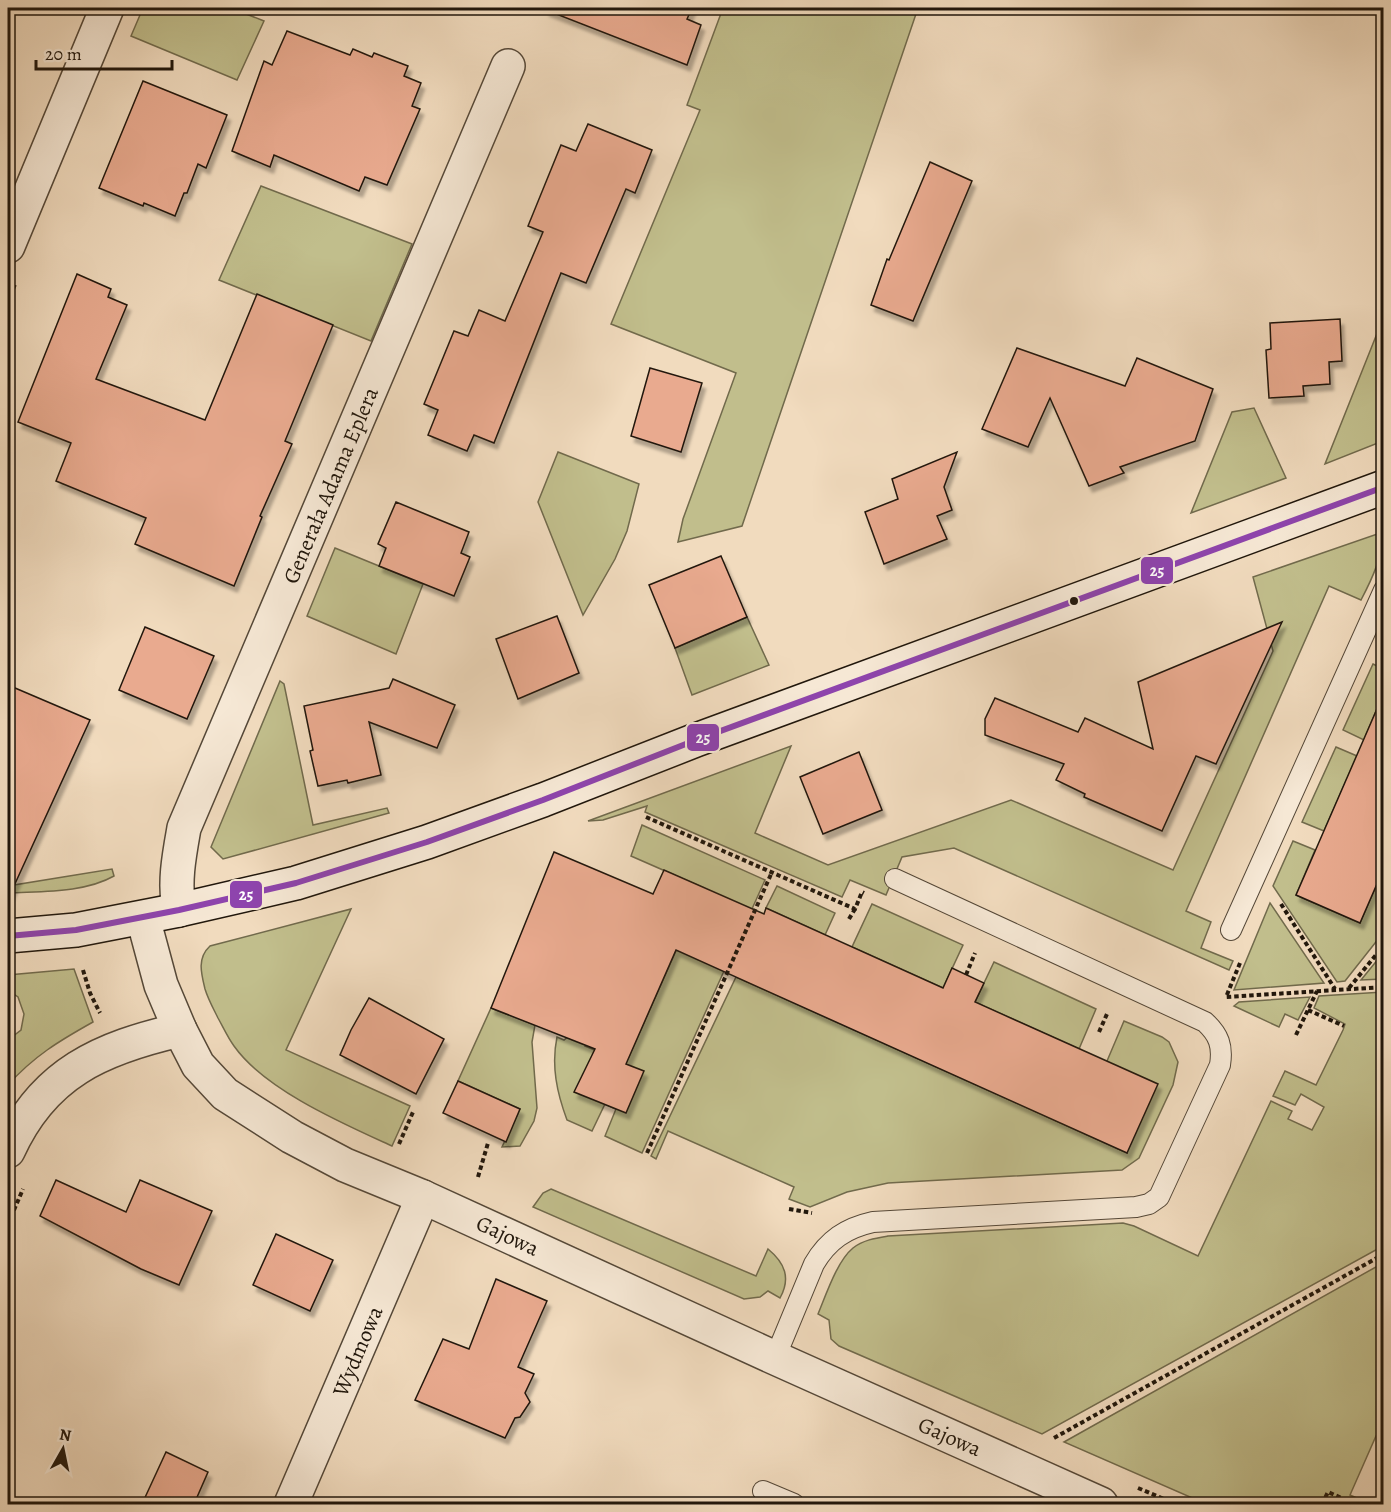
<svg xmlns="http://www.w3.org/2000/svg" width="1391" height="1512" font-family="Alegreya,serif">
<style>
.green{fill:#c1be8c;stroke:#716a4c;stroke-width:1.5}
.building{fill:#e9aa8f;stroke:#21170c;stroke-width:1.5;filter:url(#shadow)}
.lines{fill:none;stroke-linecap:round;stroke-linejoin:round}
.lane-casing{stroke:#554838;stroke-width:22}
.street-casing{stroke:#554838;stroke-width:36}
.secondary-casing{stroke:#21170c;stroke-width:36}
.path{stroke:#21170c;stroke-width:4;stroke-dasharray:4.5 3;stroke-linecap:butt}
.lane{stroke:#f6e8d5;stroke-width:20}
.street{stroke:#f6e8d5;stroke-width:33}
.secondary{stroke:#f6e8d5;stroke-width:33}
.bus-1-casing{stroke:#f6e8d5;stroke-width:10}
.bus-1{stroke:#8e44ad;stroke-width:6}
.bus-dot{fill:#21170c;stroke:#f6e8d5;stroke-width:2}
.labels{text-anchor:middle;stroke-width:6;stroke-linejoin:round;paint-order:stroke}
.street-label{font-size:22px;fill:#21170c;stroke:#f6e8d5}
.line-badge{stroke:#f6e8d5;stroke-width:2}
.badge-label{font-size:16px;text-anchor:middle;font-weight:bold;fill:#fff}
</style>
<defs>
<filter id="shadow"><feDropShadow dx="3.5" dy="6" stdDeviation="1.5" flood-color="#0004"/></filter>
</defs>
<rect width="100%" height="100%" fill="#f1dbbe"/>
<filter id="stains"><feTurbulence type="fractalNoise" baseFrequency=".00333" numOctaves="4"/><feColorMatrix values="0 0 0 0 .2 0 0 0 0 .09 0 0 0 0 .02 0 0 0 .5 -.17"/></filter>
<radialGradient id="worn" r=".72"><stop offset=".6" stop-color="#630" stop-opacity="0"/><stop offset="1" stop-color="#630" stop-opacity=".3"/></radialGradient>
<g class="green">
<path d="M143,8H231L264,21L237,80L131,36Z"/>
<path d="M723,8H918L742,526L678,542L683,519L736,373L611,324L700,110L687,105Z"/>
<path d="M261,186L412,244L371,341L219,280Z"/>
<path d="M1380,326L1384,328L1383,441L1325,464Z"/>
<path d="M1254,408L1286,478L1191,513L1232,412Z"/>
<path d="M558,452L639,484L627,531L615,559L583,615L538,502Z"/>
<path d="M1383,532C1383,556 1372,579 1361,600L1329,586L1186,911L1211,922L1201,948L1233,961L1229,970L954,848L902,857L886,895L850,880L842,897L645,812L647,806L603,820L588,821L791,746L755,833L828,865L1011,800L1173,870L1273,651L1253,577Z"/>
<path d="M335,548L423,584L396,654L307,616Z"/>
<path d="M747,617L769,665L692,695L675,648Z"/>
<path d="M1373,664L1383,669V694L1364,740L1343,730Z"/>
<path d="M280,681L284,684L313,825L387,808L389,813L223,859L211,847Z"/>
<path d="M1336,747L1357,756L1324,831L1302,822Z"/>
<path d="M642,825L765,880L642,1153L605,1136L616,1109L605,1104L592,1131L567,1120C557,1093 551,1066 557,1037L564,1040L572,1033L588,1039L585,1046L626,1063L704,888L631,856Z"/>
<path d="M1293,841L1315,850L1296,895L1360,923L1383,870V933L1345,981L1337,982L1273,886Z"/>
<path d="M112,869L114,876C84,893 42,891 8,893V886Z"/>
<path d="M777,886L835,913L825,935L766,908Z"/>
<path d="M1270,903L1324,983L1234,990Z"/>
<path d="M872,904L963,945L943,988L852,947Z"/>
<path d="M351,909L286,1050L410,1106L392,1146C344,1124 265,1090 234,1046C228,1038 223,1027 218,1018C213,1008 208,999 205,989C201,973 197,958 210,946Z"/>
<path d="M1383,953V979L1361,980Z"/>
<path d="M994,962L1096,1009L1079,1049L975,1002Z"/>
<path d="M74,969L93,1022C59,1041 34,1056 8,1085V1040L21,1030L24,1014L18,997L8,990V975Z"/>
<path d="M736,977L1127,1153L1107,1061L1124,1021L1162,1037L1169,1042L1178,1062L1173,1085L1139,1158L1122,1170L888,1183L847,1192L810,1207L789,1199L794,1187L668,1131L656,1159L651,1156Z"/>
<path d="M1383,992V1246L1042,1434L839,1346L831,1339L829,1320L818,1314C826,1295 837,1261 853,1248C863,1240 876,1238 888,1236L1123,1223L1134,1226L1198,1256L1271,1101L1292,1111L1288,1119L1312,1130L1324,1107L1301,1094L1295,1105L1273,1096L1285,1071L1316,1085L1343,1030L1345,1024L1314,1008L1319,996Z"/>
<path d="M1310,997L1298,1020L1285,1014L1279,1027L1234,1006L1239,1002Z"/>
<path d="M491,1008L535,1025L532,1042L537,1108L534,1121L520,1146L502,1147L520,1109L458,1081Z"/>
<path d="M551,1189L756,1276L768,1249C785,1263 791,1278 780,1298L768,1291L760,1297L744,1299L533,1207L543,1193Z"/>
<path d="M1383,1263V1439L1376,1436L1350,1495L1368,1503V1504H1206L1064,1442Z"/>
</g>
<g class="building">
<path d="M546,8H692L687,19L701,25L687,65L546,10Z"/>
<path d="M287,31L350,55L353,49L372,57L374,53L408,66L404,76L421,83L412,106L420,109L387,185L365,177L359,191L274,155L270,167L232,151L264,61L272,65Z"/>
<path d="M143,81L227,115L206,168L198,164L187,193H184L175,216L144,203L143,206L99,188Z"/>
<path d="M588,124L652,150L635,193L626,189L586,283L561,273L494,443L474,435L467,451L428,435L438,410L424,404L454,331L468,336L479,310L505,321L543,232L528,226L561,145L576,151Z"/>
<path d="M930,162L972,181L913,321L871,305L887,259L889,260Z"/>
<path d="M77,274L111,289L108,297L127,305L96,379L205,420L257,294L333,325L285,441L292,444L260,516L262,517L234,586L135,544L146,518L56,481L71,443L18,422Z"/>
<path d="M1340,319L1342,361L1329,362L1330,384L1303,386L1304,396L1269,398L1266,350L1271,349L1270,323Z"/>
<path d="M1017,348L1125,386L1137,358L1213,389L1195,441L1120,467L1124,473L1089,486L1050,398L1028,447L982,429Z"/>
<path d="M650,368L702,383L681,452L631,436Z"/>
<path d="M957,452L944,487L952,510L937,516L947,539L884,564L865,512L898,499L892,479Z"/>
<path d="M396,502L469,532L461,553L470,557L454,596L379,566L386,548L378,544Z"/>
<path d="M721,556L747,617L675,648L649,585Z"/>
<path d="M557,616L579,673L518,699L496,639Z"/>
<path d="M1282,622L1216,764L1196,756L1162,831L1084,797L1085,794L1056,780L1064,764L985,735V719L995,698L1078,732L1085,718L1153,749L1138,682Z"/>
<path d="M145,627L214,656L187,719L119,690Z"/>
<path d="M393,679L455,705L437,748L369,722L381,775L348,783L347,780L318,786L310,751L313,750L304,706L389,688Z"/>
<path d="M8,685L90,720L8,899Z"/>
<path d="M1383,695V870L1360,923L1296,895Z"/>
<path d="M859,752L882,810L823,834L800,777Z"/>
<path d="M554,852L653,894L664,870L764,914L766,908L943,988L952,968L984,983L975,1002L1158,1084L1127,1153L676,950L626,1064L644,1071L626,1113L574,1092L595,1049L491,1008Z"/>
<path d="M369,998L444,1039L416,1094L340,1055L351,1030Z"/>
<path d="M458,1081L520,1109L506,1142L443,1113Z"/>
<path d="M56,1180L126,1212L140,1180L212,1211L179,1285L141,1269L40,1216Z"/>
<path d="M276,1234L333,1260L310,1311L253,1285Z"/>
<path d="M496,1279L547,1301L518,1367L534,1374L525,1393L530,1402L520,1417L515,1418L505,1438L415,1400L443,1339L469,1349Z"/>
<path d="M166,1452L208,1472L194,1504H142Z"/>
</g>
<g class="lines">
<defs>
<g id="lane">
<path d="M1231,930L1384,590"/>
<path d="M775,1358L814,1264C828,1240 846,1228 873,1222L1136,1207L1149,1204L1159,1197L1220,1065C1223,1046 1219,1035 1205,1022L895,879"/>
<path d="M763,1491L794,1504"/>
</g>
<g id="street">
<path d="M8,246L107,8"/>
<path d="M179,910C174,882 179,856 184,828L508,66"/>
<path d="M143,918L161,985L180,1030L198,1065L225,1094L292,1137L345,1165L423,1197L775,1358L1101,1504"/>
<path d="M8,1151C43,1073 101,1048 180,1030"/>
<path d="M291,1504L423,1197"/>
</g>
<path id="secondary" d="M8,936L76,930L179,910L296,883L427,842L543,800L696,740L1384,487"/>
</defs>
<use href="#lane" class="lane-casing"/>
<use href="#street" class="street-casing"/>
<use href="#secondary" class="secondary-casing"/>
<g class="path">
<path d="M8,303L15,284"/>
<path d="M646,817L855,909L862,892L864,893"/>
<path d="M1281,904L1335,989"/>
<path d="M849,919L855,909"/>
<path d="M1240,963L1226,997L1384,987"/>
<path d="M83,970L90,993L100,1013"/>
<path d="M966,975L975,953"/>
<path d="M1349,988L1384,945"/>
<path d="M1308,1010L1344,1026"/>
<path d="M1099,1032L1107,1014"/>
<path d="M1296,1035L1317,991"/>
<path d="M399,1144L413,1112"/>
<path d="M647,1153L772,872"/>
<path d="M478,1177L488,1143"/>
<path d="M789,1209L812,1213"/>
<path d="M8,1224L23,1189"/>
<path d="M1054,1438L1384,1254"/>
<path d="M1138,1488L1176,1504"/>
<path d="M1322,1504L1328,1492L1355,1504"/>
</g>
<use href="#lane" class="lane"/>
<use href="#street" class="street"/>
<use href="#secondary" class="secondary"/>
<defs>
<path id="bus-1" d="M8,936L76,930L179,910L296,883L427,842L543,800L696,740L1384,487"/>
</defs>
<use href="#bus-1" class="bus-1-casing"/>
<use href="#bus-1" class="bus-1"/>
</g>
<circle class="bus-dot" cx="1074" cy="601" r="5"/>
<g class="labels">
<g class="street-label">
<text transform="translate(330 485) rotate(-67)" y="8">Generała Adama Eplera</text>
<text transform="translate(508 1235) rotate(25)" y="8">Gajowa</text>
<text transform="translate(357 1351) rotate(-67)" y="8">Wydmowa</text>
<text transform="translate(950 1436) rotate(24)" y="8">Gajowa</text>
</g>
</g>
<g class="line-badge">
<rect x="1140" y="556" width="34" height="29" rx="6" fill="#8e44ad"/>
<rect x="686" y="723" width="34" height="29" rx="6" fill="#8e44ad"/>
<rect x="229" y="880" width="34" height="29" rx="6" fill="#8e44ad"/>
</g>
<g class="badge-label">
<text x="1157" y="576">25</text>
<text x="703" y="743">25</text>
<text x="246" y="900">25</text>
</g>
<rect width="1391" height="1512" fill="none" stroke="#f1dbbe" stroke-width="30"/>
<rect x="9" y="9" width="1373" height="1494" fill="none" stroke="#21170c" stroke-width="3"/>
<rect x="15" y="15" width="1361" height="1482" fill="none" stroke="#21170c" stroke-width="1.5"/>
<g transform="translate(63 1449) rotate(9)" stroke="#f6e8d5" stroke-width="4.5" paint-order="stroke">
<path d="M0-4.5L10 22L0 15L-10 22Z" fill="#21170c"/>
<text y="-9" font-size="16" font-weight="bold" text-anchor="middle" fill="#21170c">N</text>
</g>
<path d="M36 60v9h136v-9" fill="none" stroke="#21170c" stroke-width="3"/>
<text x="45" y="60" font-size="18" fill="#21170c" stroke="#f6e8d5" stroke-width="4.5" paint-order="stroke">20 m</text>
<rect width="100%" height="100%" filter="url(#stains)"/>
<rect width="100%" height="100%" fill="url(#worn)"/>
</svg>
